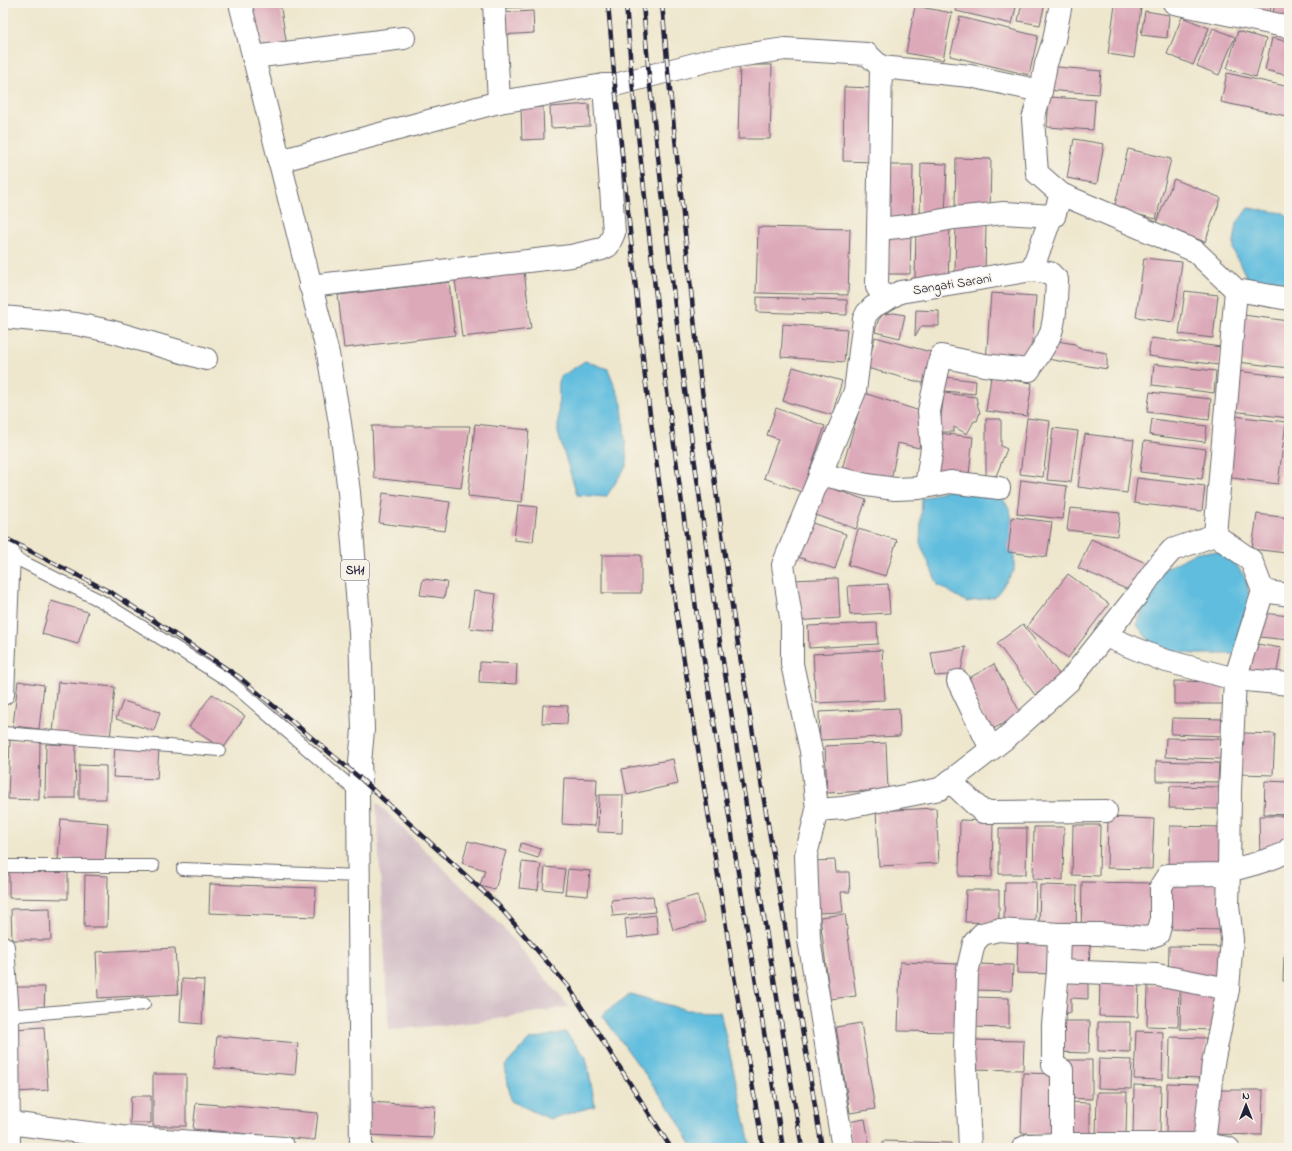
<svg xmlns="http://www.w3.org/2000/svg" width="1292" height="1151" font-family="'Indie Flower',sans-serif">
<style>
.industrial{fill:#d2bdc6}
.water{fill:#60bdde;stroke:#41708c}
.building{fill:#dca9b9}
.lines{fill:none;stroke-linecap:round;stroke-linejoin:round}
.service-casing{stroke:#69676e;stroke-width:14}
.minor-casing{stroke:#69676e;stroke-width:24}
.primary-casing{stroke:#69676e;stroke-width:24}
.service{stroke:#fff;stroke-width:12}
.minor{stroke:#fff;stroke-width:22}
.primary{stroke:#fff;stroke-width:22}
.rail-casing{stroke:#22223b;stroke-width:4.5}
.rail{stroke:#f7f3e8;stroke-width:3;stroke-dasharray:9;stroke-linecap:butt}
.labels{text-anchor:middle;stroke-width:3;stroke-linejoin:round;paint-order:stroke}
.shield{fill:#f7f3e8;stroke:#62616f;stroke-width:1}
.shield-label{font-size:12px;font-weight:bold;fill:#22223b}
.street-label{font-size:13px;fill:#22223b;stroke:#f7f3e8}
</style>
<rect width="100%" height="100%" fill="#f7f3e8"/>
<filter id="ink" filterUnits="userSpaceOnUse"><feTurbulence type="fractalNoise" baseFrequency=".025" numOctaves="2"/><feDisplacementMap in="SourceGraphic" scale="8" xChannelSelector="R" yChannelSelector="G"/><feConvolveMatrix kernelMatrix="1 2 1 2 8 2 1 2 1" color-interpolation-filters="sRGB"/></filter>
<filter id="wash" filterUnits="userSpaceOnUse"><feTurbulence type="fractalNoise" baseFrequency=".012" numOctaves="4" result="noise"/><feDisplacementMap in="SourceGraphic" scale="16" xChannelSelector="R" yChannelSelector="G"/><feGaussianBlur stdDeviation="0.9" result="paint"/><feColorMatrix in="noise" values="0 0 0 0 0 0 0 0 0 0 0 0 0 0 0 0 0 1.4 0 .05"/><feComposite in="paint" operator="in"/></filter>
<g filter="url(#wash)">
<rect width="100%" height="100%" fill="#eee7cd"/>
<path class="industrial" d="M376,802L499,923L569,1007L478,1022L389,1030Z"/>
<g class="water">
<path d="M1248,208L1284,213L1289,219V282L1284,283L1247,278L1233,250L1237,223Z"/>
<path d="M585,361L608,369L622,404L627,465L606,497L577,495L558,433L559,378Z"/>
<path d="M954,487L1001,496L1010,510L1014,531V571L995,597L967,602L938,585L920,543L922,499Z"/>
<path d="M1197,552H1227L1247,580L1251,616L1237,654H1193L1154,647L1137,625L1148,593L1163,570Z"/>
<path d="M630,994L687,1010L720,1011L751,1148H693L674,1114L602,1015Z"/>
<path d="M565,1032L586,1057L595,1106L550,1119L511,1101L505,1066L529,1040Z"/>
</g>
<g id="blocks">
<g class="building">
<path d="M250,3H280L287,46L257,50Z"/>
<path d="M498,3H531V7L499,8Z"/>
<path d="M958,3H1017L1012,24L956,11Z"/>
<path d="M1022,3H1045L1040,25L1018,21Z"/>
<path d="M1245,3H1272L1268,21L1243,16Z"/>
<path d="M1275,3H1289V21L1272,18Z"/>
<path d="M1115,5L1141,8L1134,58L1108,54Z"/>
<path d="M915,6L952,13L943,60L906,53Z"/>
<path d="M533,11L534,33L500,35L499,13Z"/>
<path d="M1145,11L1169,15L1167,38L1141,35Z"/>
<path d="M960,17L1038,36L1029,75L950,56Z"/>
<path d="M1182,17L1209,28L1193,65L1167,54Z"/>
<path d="M1213,28L1235,37L1219,75L1197,66Z"/>
<path d="M1238,31L1266,39L1256,77L1227,69Z"/>
<path d="M1272,38L1289,42V76L1265,70Z"/>
<path d="M740,65H772L770,139H738Z"/>
<path d="M1047,66L1101,71L1099,94L1045,90Z"/>
<path d="M1227,73L1289,87V102L1286,116L1221,102Z"/>
<path d="M844,87L875,88L873,162L843,161Z"/>
<path d="M1049,97L1095,100L1093,130L1047,127Z"/>
<path d="M589,104L590,126L551,128L550,107Z"/>
<path d="M543,107L544,139L522,140L521,108Z"/>
<path d="M1074,139L1104,144L1097,184L1067,178Z"/>
<path d="M1128,149L1171,159L1156,219L1114,209Z"/>
<path d="M956,158L991,159L990,211L955,210Z"/>
<path d="M921,163L947,164L945,218L920,217Z"/>
<path d="M885,165H913L912,223L884,222Z"/>
<path d="M1174,179L1221,198L1205,242L1156,223Z"/>
<path d="M956,222L986,223L985,274H955Z"/>
<path d="M758,227L850,229L848,295L756,293Z"/>
<path d="M916,227H950L948,282L915,280Z"/>
<path d="M889,232L911,233L910,274H888Z"/>
<path d="M1144,258L1182,262L1174,322L1136,317Z"/>
<path d="M524,271L531,329L462,337L455,279Z"/>
<path d="M449,282L455,335L344,348L338,295Z"/>
<path d="M1185,291L1218,295L1213,338L1179,334Z"/>
<path d="M991,293L1036,296L1030,365L986,362Z"/>
<path d="M757,297L847,300V315L757,312Z"/>
<path d="M916,310L939,311V326H922L915,336Z"/>
<path d="M894,313L905,315L900,338L875,332L878,321L883,314Z"/>
<path d="M1243,315L1289,321V368L1237,362Z"/>
<path d="M783,324L847,329L844,362L781,357Z"/>
<path d="M875,337L938,354L930,385L867,368Z"/>
<path d="M1151,338L1221,347L1219,365L1148,356Z"/>
<path d="M1051,340L1075,344L1078,348L1107,353V369L1047,359Z"/>
<path d="M1154,364L1216,371L1214,393L1152,385Z"/>
<path d="M793,367L842,381L832,415L783,401Z"/>
<path d="M1237,371L1289,377V418L1232,411Z"/>
<path d="M945,377L976,381L975,394L944,391Z"/>
<path d="M991,377L1032,383L1027,416L986,411Z"/>
<path d="M1150,392L1211,399L1209,420L1147,412Z"/>
<path d="M864,393L926,413L919,448L898,443L891,481L842,469Z"/>
<path d="M944,393L976,397L978,407L980,412L977,421H974L967,434L954,427V432H942L940,425Z"/>
<path d="M776,408L825,426L802,492L764,478L778,439L767,435Z"/>
<path d="M1233,416L1286,422L1278,484L1225,477Z"/>
<path d="M1027,418L1050,421L1043,477L1020,474Z"/>
<path d="M986,419H1001V446L1007,449L996,476H986Z"/>
<path d="M1152,419L1207,426L1205,442L1150,435Z"/>
<path d="M475,424L529,430L522,502L468,496Z"/>
<path d="M372,426H470L461,488L374,478Z"/>
<path d="M1053,428L1078,431L1071,482L1047,480Z"/>
<path d="M938,433L973,437L968,484L932,480Z"/>
<path d="M1085,434L1134,440L1127,493L1078,487Z"/>
<path d="M1144,441L1206,449L1202,479L1140,472Z"/>
<path d="M1137,478L1205,486L1202,511L1134,503Z"/>
<path d="M1021,480L1067,486L1063,519L1017,514Z"/>
<path d="M822,485L866,500L856,529L813,514Z"/>
<path d="M383,493L450,502L445,531L379,523Z"/>
<path d="M518,505L537,507L533,542L514,540Z"/>
<path d="M1070,508L1120,513L1117,536L1067,530Z"/>
<path d="M1257,514L1289,518L1286,553L1252,549Z"/>
<path d="M1012,517L1052,522L1047,557L1008,552Z"/>
<path d="M809,522L846,534L835,569L798,557Z"/>
<path d="M858,529L897,540L886,576L848,565Z"/>
<path d="M1091,539L1146,563L1133,592L1078,568Z"/>
<rect x="602" y="555" width="39" height="38"/>
<path d="M1068,574L1109,604L1068,658L1027,627Z"/>
<path d="M838,578L840,618L795,621L793,580Z"/>
<path d="M423,579L447,582L444,598L420,595Z"/>
<path d="M888,584L890,613L850,615L848,586Z"/>
<path d="M474,591L496,594L492,631L469,628Z"/>
<path d="M51,601L88,612L78,644L42,634Z"/>
<path d="M1263,613L1289,616V640L1260,637Z"/>
<path d="M877,623L878,644L809,648L808,626Z"/>
<path d="M1023,624L1061,677L1035,695L997,643Z"/>
<path d="M1251,643L1281,648L1276,677L1246,672Z"/>
<path d="M966,647L960,674L935,676L931,652Z"/>
<path d="M882,650L885,700L816,703L813,654Z"/>
<path d="M480,662L517,664L516,684L479,682Z"/>
<path d="M994,664L1021,714L991,730L964,681Z"/>
<path d="M18,681L44,685L39,729L13,726Z"/>
<path d="M1174,681L1224,682L1223,704H1174Z"/>
<path d="M58,682L115,687L110,739L53,733Z"/>
<path d="M212,694L245,716L223,749L189,727Z"/>
<path d="M123,701L160,712L154,731L116,719Z"/>
<path d="M543,705L568,706L567,724L542,723Z"/>
<path d="M899,708L900,736L820,740L819,712Z"/>
<path d="M1172,718L1225,719V736L1171,734Z"/>
<path d="M1243,733L1275,734L1273,775L1241,774Z"/>
<path d="M1166,738L1221,739L1220,759L1165,757Z"/>
<path d="M10,740L40,741L39,800L8,799Z"/>
<path d="M886,743L888,790L827,793L825,746Z"/>
<path d="M46,744L76,745L75,798H45Z"/>
<path d="M115,745L159,748L157,779L113,777Z"/>
<path d="M673,759L678,784L627,795L622,769Z"/>
<path d="M1156,761L1219,763L1218,782L1156,781Z"/>
<path d="M79,765L106,766V799H79Z"/>
<path d="M564,778L597,779L595,826L562,824Z"/>
<path d="M1265,781L1289,782V815L1264,814Z"/>
<path d="M1170,786L1219,787V809L1169,808Z"/>
<path d="M599,795H623L622,833L598,832Z"/>
<path d="M936,808L939,863L879,866L876,811Z"/>
<path d="M1259,816H1287V850L1260,859Z"/>
<path d="M1108,817L1154,819L1152,869L1107,868Z"/>
<path d="M61,819L108,823L105,864L58,860Z"/>
<path d="M960,820L993,821L992,877L959,876Z"/>
<path d="M1073,825H1100L1099,876L1072,875Z"/>
<path d="M1170,826L1221,827L1220,869L1169,868Z"/>
<path d="M1034,827H1064L1063,880L1033,879Z"/>
<path d="M999,828H1027L1026,874H999Z"/>
<path d="M468,841L506,851L495,890L480,886L485,870L462,863Z"/>
<path d="M521,843L541,849L538,858L519,852Z"/>
<path d="M835,860L836,872H849L850,892H841L843,912L817,913L815,861Z"/>
<path d="M522,862L541,864L538,890L519,888Z"/>
<path d="M545,867L565,869L562,891L543,889Z"/>
<path d="M568,869L590,871L588,896L565,894Z"/>
<path d="M9,870L68,871V899L9,898Z"/>
<path d="M85,875L108,876L107,927H84Z"/>
<path d="M1005,882H1036L1035,923L1004,922Z"/>
<path d="M1082,882L1152,883L1151,934L1081,932Z"/>
<path d="M1168,882L1228,883L1227,930L1167,929Z"/>
<path d="M210,884L316,888L315,917L209,913Z"/>
<path d="M1040,885L1077,886L1076,928L1039,927Z"/>
<path d="M966,890H999V923L965,922Z"/>
<path d="M697,895L705,922L673,930L666,904Z"/>
<path d="M653,896L655,912L613,916L611,900Z"/>
<path d="M50,908L51,940H12L11,909Z"/>
<path d="M845,914L856,996L830,999L820,917Z"/>
<path d="M656,915L658,934L627,938L625,919Z"/>
<path d="M1018,937L1057,938L1056,974L1017,973Z"/>
<path d="M1061,937L1090,938L1089,974L1060,973Z"/>
<path d="M1169,946L1222,947L1221,985L1168,984Z"/>
<path d="M175,948L178,994L98,998L96,952Z"/>
<path d="M1284,956H1289V981H1283Z"/>
<path d="M900,962L960,964L959,1032L898,1031Z"/>
<path d="M975,964L1013,965L1012,991L974,990Z"/>
<path d="M1067,976L1088,977V999L1071,998V1013H1066Z"/>
<path d="M182,979L204,980L202,1024L180,1022Z"/>
<path d="M1100,981L1139,982L1138,1017L1099,1016Z"/>
<path d="M1148,985L1179,986L1178,1027L1147,1026Z"/>
<path d="M14,987H45L44,1010L13,1009Z"/>
<path d="M1181,989L1216,990V1030L1180,1029Z"/>
<path d="M973,997L1009,998V1028L972,1027Z"/>
<path d="M1055,1021H1090L1089,1053L1055,1052Z"/>
<path d="M1098,1022H1130V1052L1098,1051Z"/>
<path d="M861,1023L875,1109L850,1113L836,1027Z"/>
<path d="M44,1027L48,1090L17,1092L14,1029Z"/>
<path d="M1136,1031L1163,1032L1162,1080L1134,1079Z"/>
<path d="M217,1036L298,1043L295,1075L214,1068Z"/>
<path d="M1170,1037L1206,1038L1205,1078L1169,1077Z"/>
<path d="M972,1040L1024,1041L1023,1070L971,1069Z"/>
<path d="M1099,1059L1132,1060L1131,1089L1098,1088Z"/>
<path d="M1064,1060H1092V1099L1063,1098Z"/>
<path d="M1023,1073L1062,1074L1061,1134L1021,1133Z"/>
<rect x="153" y="1074" width="33" height="52"/>
<path d="M1167,1083L1201,1084L1200,1138L1166,1137Z"/>
<path d="M1134,1085L1161,1086L1160,1137H1133Z"/>
<path d="M1213,1090H1263L1262,1135L1213,1134Z"/>
<path d="M1097,1092H1127L1126,1137L1096,1136Z"/>
<path d="M131,1096H151V1123H130Z"/>
<path d="M369,1102L435,1106L433,1138L368,1135Z"/>
<path d="M1065,1102L1090,1103V1137L1064,1136Z"/>
<path d="M196,1103L318,1113L315,1140L193,1129Z"/>
<path d="M865,1119L870,1148H853L848,1122Z"/>
<path d="M883,1141L951,1143V1148H883Z"/>
</g>
</g>
</g>
<g filter="url(#ink)">
<use href="#blocks" fill-opacity="0" stroke="#69676e" stroke-width="1"/>
<g class="lines">
<defs>
<g id="service">
<path d="M5,553L101,601L229,681L358,793"/>
<path d="M3,733L219,750"/>
<path d="M3,866H153"/>
<path d="M183,869L358,876"/>
<path d="M8,1016L144,1004"/>
</g>
<g id="minor">
<path d="M494,3L499,102"/>
<path d="M1174,3L1289,27"/>
<path d="M253,57L404,38"/>
<path d="M881,67L877,287L886,300"/>
<path d="M279,161L499,102L604,85"/>
<path d="M1061,194L1037,173L1033,119L1041,91L1046,64L1054,40L1061,3"/>
<path d="M879,229L916,225L954,218L1004,213L1054,216"/>
<path d="M310,286L571,256L602,249L608,246L614,233L604,85H615L710,60L785,49L867,54L881,67L970,76L1041,91"/>
<path d="M3,317L76,324L110,331L206,359"/>
<path d="M820,474L867,485L895,489L919,488L950,482L999,488"/>
<path d="M926,486L932,448L929,411L941,356L984,365L1029,370C1036,359 1045,347 1050,335C1056,319 1056,297 1057,280L1050,273L1032,270"/>
<path d="M1215,535L1251,560L1263,591L1289,595"/>
<path d="M1105,636L1163,660L1235,679L1289,684"/>
<path d="M958,681L991,749"/>
<path d="M3,694L9,554"/>
<path d="M950,781L983,812L1106,811"/>
<path d="M817,810L843,808L940,789L1007,737L1069,681L1141,590L1157,567L1172,550L1215,535L1236,290"/>
<path d="M1059,934L1058,971L1053,1025V1065L1062,1070V1144"/>
<path d="M3,947L8,1016L9,1148"/>
<path d="M1058,971L1157,975L1228,989"/>
<path d="M9,1123L121,1137L284,1148"/>
<path d="M1204,1144L1213,1063L1228,989L1232,939L1228,905L1229,871C1242,867 1282,858 1289,849"/>
<path d="M843,1148L809,940L806,855L817,810L811,751L792,664V624L783,565L855,391L864,319L867,313L873,307L900,292L1032,270L1051,217L1054,216L1061,194L1195,251L1236,290L1289,299"/>
<path d="M970,1148L965,1047L967,973L974,943L982,934L998,930L1059,934H1099L1147,938L1158,934L1161,922V886L1168,875L1220,874L1229,871L1230,791L1235,679L1263,591"/>
<path d="M1023,1148L1029,1145L1062,1144H1204L1228,1148"/>
</g>
<path id="primary" d="M240,3L328,354L340,423L349,492L360,632L363,730L360,763L361,779L358,793L361,1148"/>
</defs>
<use href="#service" class="service-casing"/>
<use href="#minor" class="minor-casing"/>
<use href="#primary" class="primary-casing"/>
<use href="#service" class="service"/>
<use href="#minor" class="minor"/>
<use href="#primary" class="primary"/>
<defs>
<g id="rail">
<path d="M608,3L615,85L645,377L677,616L731,958L763,1148"/>
<path d="M626,3L632,81L665,377L697,616L751,953L783,1148"/>
<path d="M643,3L649,77L683,376L716,617L769,949L802,1148"/>
<path d="M662,3L668,71L700,376L734,620L822,1148"/>
<path d="M3,537L112,593L239,677L361,779L498,905L568,986L671,1148"/>
</g>
</defs>
<use href="#rail" class="rail-casing"/>
<use href="#rail" class="rail"/>
</g>
</g>
<g class="labels">
<rect class="shield" x="341" y="560" width="28" height="20" rx="3"/>
<g class="shield-label">
<text x="355" y="574">SH1</text>
</g>
<g class="street-label">
<text transform="translate(952 283) rotate(-9)" y="5">Sangati Sarani</text>
</g>
</g>
<rect width="1292" height="1151" fill="none" stroke="#f7f3e8" stroke-width="16"/>
<g transform="translate(1246 1105)" stroke="#f7f3e8" stroke-width="3" paint-order="stroke">
<path d="M0-3L7 15L0 10L-7 15Z" fill="#22223b"/>
<text y="-6" font-size="11" font-weight="bold" text-anchor="middle" fill="#22223b">N</text>
</g>
</svg>
